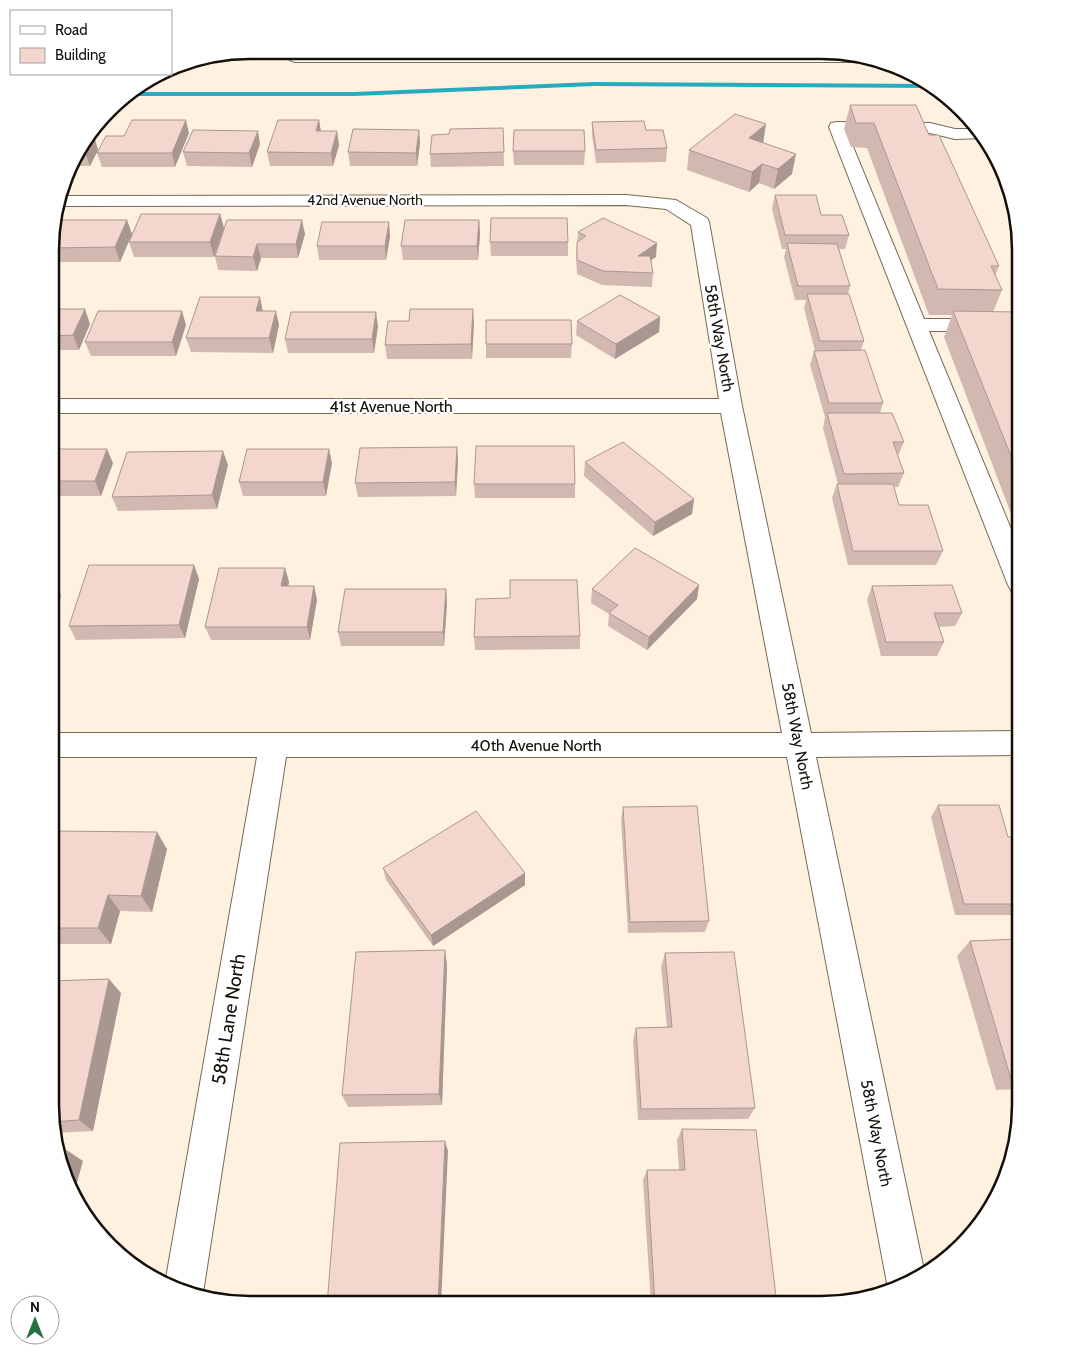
<svg xmlns="http://www.w3.org/2000/svg" width="1071" height="1355" font-family="Cabin,sans-serif">
<style>
.lines{fill:none;stroke-linecap:round;stroke-linejoin:round}
.stream{fill:#26abc1;fill-rule:evenodd}
.minor-casing{stroke:#776956;stroke-width:2}
.minor{fill:#fff;fill-rule:evenodd}
.wall{fill:#d1b9b1}
.shaded-wall{fill:#aa9690}
.building{fill:#f3d7ce;stroke:#aa9690}
.labels{text-anchor:middle;stroke-width:4.5;stroke-linejoin:round;paint-order:stroke}
.far-street-label{font-size:14px;fill:#140f08;stroke:#fff}
.street-label{font-size:16px;fill:#140f08;stroke:#fff}
.near-street-label{font-size:19px;fill:#140f08;stroke:#fff}
.rim{fill:none;stroke:#140f08;stroke-width:2.5}
</style>
<rect width="100%" height="100%" fill="#fef1e0"/>
<g class="lines">
<path class="stream" d="M594,82L933,84L936,88L594,86L354,96H125L131,92H354Z"/>
<defs>
<g id="minor">
<path d="M289,50H304V52H850L867,59L861,62H295L290,60L287,57Z"/>
<path d="M837,122L930,123L955,129H975L983,138L955,139L930,133L847,132L924,319H985L992,321L995,325L992,329L985,331H929L1021,553V595L1012,592L1008,585L829,127L831,123Z"/>
<path d="M626,195L676,200L707,218L709,222L742,406L811,733L1021,731V755L816,757L925,1275L921,1278L889,1288L887,1283L787,757H286L203,1293L201,1298L186,1295L165,1284L257,757H51V733H782L721,413H51V399H719L691,225L666,209L626,205L58,206L61,196Z"/>
</g>
</defs>
<use href="#minor" class="minor-casing"/>
<use href="#minor" class="minor"/>
</g>
<g class="wall">
<path d="M850,105L929,135L999,266L995,276L1002,290L993,312L1021,319V540L944,337L952,315H929L867,148L851,147L844,129Z"/>
<path d="M319,120L321,131L339,145L333,166H270L267,152Z"/>
<path d="M592,122L646,130L667,148L666,162L596,163L592,135Z"/>
<path d="M503,128L504,166L431,167L430,154L449,134Z"/>
<path d="M419,130L420,143L417,166H350L348,152Z"/>
<path d="M189,133L175,167H102L97,153L124,136Z"/>
<path d="M94,136L98,150L90,166H71L77,150Z"/>
<path d="M763,143L792,174L774,189L759,183L749,192L687,170L689,150Z"/>
<path d="M260,144L252,167L187,166L183,152Z"/>
<path d="M513,151H585L584,165H514Z"/>
<path d="M775,195L821,215L849,235L845,249H839L850,286L848,294L864,341L861,350L883,403L880,413L904,442L898,456L904,473L898,487H894L899,505L943,551L936,565H848L832,498L837,484H838L823,428L825,417L810,365L814,351H815L804,308L806,300H795L784,257L786,249H782L772,209Z"/>
<path d="M220,214L224,228L214,257H134L129,242Z"/>
<path d="M127,220L132,234L120,262H52V223Z"/>
<path d="M227,220L305,234L298,258H261L257,271L218,270L215,256Z"/>
<path d="M479,220L480,234L478,260H403L401,246Z"/>
<path d="M578,232L656,257L651,260L653,273L652,287L602,285L577,274L576,256Z"/>
<path d="M390,236L386,260H319L317,246Z"/>
<path d="M490,242H568V256H491Z"/>
<path d="M52,309L90,324L79,350H52Z"/>
<path d="M263,311L279,325L273,353L191,352L186,338Z"/>
<path d="M660,317L659,332L615,359L576,335L577,321Z"/>
<path d="M409,321L474,323L472,359H387L385,345Z"/>
<path d="M186,325L176,356H91L85,342Z"/>
<path d="M378,326L374,353H288L285,339Z"/>
<path d="M486,344H572L571,358H486Z"/>
<path d="M457,447L458,461L456,496L358,497L355,483Z"/>
<path d="M51,449L113,463L101,496H51Z"/>
<path d="M585,462L694,499L692,514L653,536L584,476Z"/>
<path d="M332,463L326,496H243L239,482Z"/>
<path d="M228,465L217,509L118,511L112,497Z"/>
<path d="M474,484H575V498H475Z"/>
<path d="M194,565L199,579L185,638L76,640L69,626Z"/>
<path d="M285,568L289,582L288,586H314L317,600L310,640H211L205,627Z"/>
<path d="M699,585L697,599L647,650L608,626L609,614L591,603L592,589Z"/>
<path d="M872,586L962,613L955,626L939,627L944,642L937,656H881L867,600Z"/>
<path d="M446,589L447,603L444,646H341L338,632Z"/>
<path d="M580,636V649L475,650L474,637Z"/>
<path d="M938,805L1008,837H1021V915H955L931,817Z"/>
<path d="M623,807L709,921L705,932L628,933L621,819Z"/>
<path d="M51,831L167,849L152,912L120,911L111,944H50Z"/>
<path d="M383,868L525,873V885L433,946L386,880Z"/>
<path d="M1021,939V1089L996,1090L957,956L970,941Z"/>
<path d="M665,953L755,1108L748,1119L638,1120L633,1041L636,1028L667,1027L661,967Z"/>
<path d="M447,965L442,1105L348,1107L342,1095Z"/>
<path d="M121,993L93,1131L54,1133L50,1106Z"/>
<path d="M682,1129L777,1305H651L643,1180L647,1170H679L677,1140Z"/>
</g>
<g class="shaded-wall">
<path d="M186,120L189,133L175,167L172,153Z"/>
<path d="M319,120L321,134L316,131Z"/>
<path d="M766,124L763,144L749,138Z"/>
<path d="M419,130L420,143L417,166L416,153Z"/>
<path d="M258,131L260,144L252,167L249,153Z"/>
<path d="M337,131L339,145L333,166L331,153Z"/>
<path d="M94,136L98,150L90,166L85,152Z"/>
<path d="M796,154L792,174L774,189L778,169Z"/>
<path d="M762,164L759,183L749,192L752,172Z"/>
<path d="M220,214L224,228L214,257L210,242Z"/>
<path d="M127,220L132,234L120,262L115,247Z"/>
<path d="M302,220L305,234L298,258L296,244Z"/>
<path d="M479,220L480,234L478,260L477,246Z"/>
<path d="M389,222L390,236L386,260L385,246Z"/>
<path d="M657,243L656,257L637,270L638,256Z"/>
<path d="M257,244L261,258L257,271L253,257Z"/>
<path d="M260,297L263,312L256,311Z"/>
<path d="M85,309L90,324L79,350L73,335Z"/>
<path d="M473,309L474,323L472,359L471,344Z"/>
<path d="M182,311L186,325L176,356L172,342Z"/>
<path d="M276,311L279,325L273,353L269,338Z"/>
<path d="M376,312L378,326L374,353L372,339Z"/>
<path d="M660,317L659,332L615,359L616,344Z"/>
<path d="M457,447L458,461L456,496L455,482Z"/>
<path d="M107,449L113,463L101,496L95,481Z"/>
<path d="M329,449L332,463L326,496L323,482Z"/>
<path d="M223,451L228,465L217,509L212,495Z"/>
<path d="M694,499L692,514L653,536L655,522Z"/>
<path d="M194,565L199,579L185,638L179,625Z"/>
<path d="M285,568L289,582L285,600L281,586Z"/>
<path d="M54,582L61,596L51,626V590Z"/>
<path d="M699,585L697,599L647,650L649,637Z"/>
<path d="M314,586L317,600L310,640L307,627Z"/>
<path d="M446,589L447,603L444,646L443,632Z"/>
<path d="M157,832L167,849L152,912L141,896Z"/>
<path d="M525,873V885L433,946L431,935Z"/>
<path d="M108,895L120,911L111,944L98,928Z"/>
<path d="M445,950L447,965L442,1105L439,1094Z"/>
<path d="M109,979L121,993L93,1131L79,1120Z"/>
<path d="M445,1141L448,1151L441,1305H438Z"/>
<path d="M68,1151L83,1161L73,1197L62,1171Z"/>
</g>
<g class="building">
<path d="M850,105H916L929,135H939L999,266H991L1002,290L938,289L874,123H856Z"/>
<path d="M735,114L766,124L749,138L796,154L778,169L762,164L752,172L689,150Z"/>
<path d="M132,120H186L172,153H97L106,136H124Z"/>
<path d="M278,120H319L316,131H337L331,153L267,152Z"/>
<path d="M644,121L646,130H663L667,148L596,150L592,122Z"/>
<path d="M503,128L504,152L430,154L432,135L449,134L450,129Z"/>
<path d="M353,129L419,130L416,153L348,152Z"/>
<path d="M193,130L258,131L249,153L183,152Z"/>
<path d="M514,130H584L585,151H513Z"/>
<path d="M88,136H94L85,152H76L77,150Z"/>
<path d="M775,195H816L821,215H842L849,235H785Z"/>
<path d="M141,214H220L210,242H129Z"/>
<path d="M491,218H567L568,242H490Z"/>
<path d="M603,218L657,243L638,256H650L653,273L603,271L577,260V242L586,236L578,232Z"/>
<path d="M53,220H127L115,247L52,248V223Z"/>
<path d="M227,220H302L296,244H257L253,257L215,256Z"/>
<path d="M405,220H479L477,246H401Z"/>
<path d="M322,222H389L385,246H317Z"/>
<path d="M787,243L837,244L850,286H798Z"/>
<path d="M807,294H849L864,341H820Z"/>
<path d="M620,295L660,317L616,344L577,321Z"/>
<path d="M200,297H260L256,311H276L269,338H186Z"/>
<path d="M52,309H85L73,335L52,336Z"/>
<path d="M410,309H473L471,344L385,345L388,321H409Z"/>
<path d="M98,311H182L172,342H85Z"/>
<path d="M953,311L1018,312L1021,319V481Z"/>
<path d="M291,312H376L372,339H285Z"/>
<path d="M486,320H571L572,344H486Z"/>
<path d="M865,350L883,403H829L814,351Z"/>
<path d="M827,413H892L904,442H893L904,473L844,474Z"/>
<path d="M623,442L694,499L655,522L585,462Z"/>
<path d="M476,446H574L575,484H474Z"/>
<path d="M457,447L455,482L355,483L360,448Z"/>
<path d="M51,449H107L95,481H51Z"/>
<path d="M247,449H329L323,482H239Z"/>
<path d="M223,451L212,495L112,497L127,452Z"/>
<path d="M837,484H893L899,505H928L943,551H853Z"/>
<path d="M635,548L699,585L649,637L609,613L618,605L592,589Z"/>
<path d="M89,565H194L179,625L69,626Z"/>
<path d="M219,568H285L281,586H314L307,627H205Z"/>
<path d="M510,580H577L580,636L474,637L476,599L510,598Z"/>
<path d="M51,582H54L51,590Z"/>
<path d="M952,585L962,613H934L944,642H886L872,586Z"/>
<path d="M345,589H446L443,632H338Z"/>
<path d="M938,805H999L1008,837H1021V904H964Z"/>
<path d="M697,806L709,921L630,922L623,807Z"/>
<path d="M476,811L525,873L431,935L383,868Z"/>
<path d="M51,831L157,832L141,896L108,895L98,928H50Z"/>
<path d="M1021,939V1078L1011,1079L970,941Z"/>
<path d="M445,950L439,1094L342,1095L356,952Z"/>
<path d="M734,952L755,1108L641,1109L636,1028L672,1027L665,953Z"/>
<path d="M109,979L79,1120L52,1122L50,1106V981Z"/>
<path d="M682,1129L756,1130L777,1305H655L647,1170H685Z"/>
<path d="M445,1141L438,1305H327L340,1143Z"/>
<path d="M56,1151H68L62,1171L57,1157Z"/>
</g>
<g class="labels">
<g class="far-street-label">
<text x="365" y="205">42nd Avenue North</text>
</g>
<g class="street-label">
<text transform="translate(720 338) rotate(80)" y="6">58th Way North</text>
<text x="391" y="412">41st Avenue North</text>
<text transform="translate(798 736) rotate(79)" y="6">58th Way North</text>
<text x="536" y="751">40th Avenue North</text>
<text transform="translate(877 1133) rotate(79)" y="6">58th Way North</text>
</g>
<g class="near-street-label">
<text transform="translate(228 1019) rotate(-81)" y="7">58th Lane North</text>
</g>
</g>
<path d="M0 0H1071V1355H0ZM250 59H821A191 191 0 0 1 1012 250V1105A191 191 0 0 1 821 1296H250A191 191 0 0 1 59 1105V250A191 191 0 0 1 250 59Z" fill="#fff" fill-rule="evenodd"/>
<path class="rim" d="M250 59H821A191 191 0 0 1 1012 250V1105A191 191 0 0 1 821 1296H250A191 191 0 0 1 59 1105V250A191 191 0 0 1 250 59Z"/>
<rect x="10" y="10" width="162" height="65" fill="#ffffff" stroke="#a19f9c"/>
<rect x="20" y="26" width="25" height="8" fill="#ffffff" stroke="#a19f9c"/>
<text x="55" y="35" font-size="15" fill="#140f08">Road</text>
<rect x="20" y="48" width="25" height="15" fill="#f3d7ce" stroke="#a19f9c"/>
<text x="55" y="60" font-size="15" fill="#140f08">Building</text>
<g transform="translate(35 1320)"><circle r="24" fill="#ffffff" stroke="#a19f9c"/>
<path d="M0-4L9 19L0 12L-9 19Z" fill="#237242"/>
<text y="-8" font-size="14" font-weight="bold" text-anchor="middle" fill="#140f08">N</text>
</g>
</svg>
